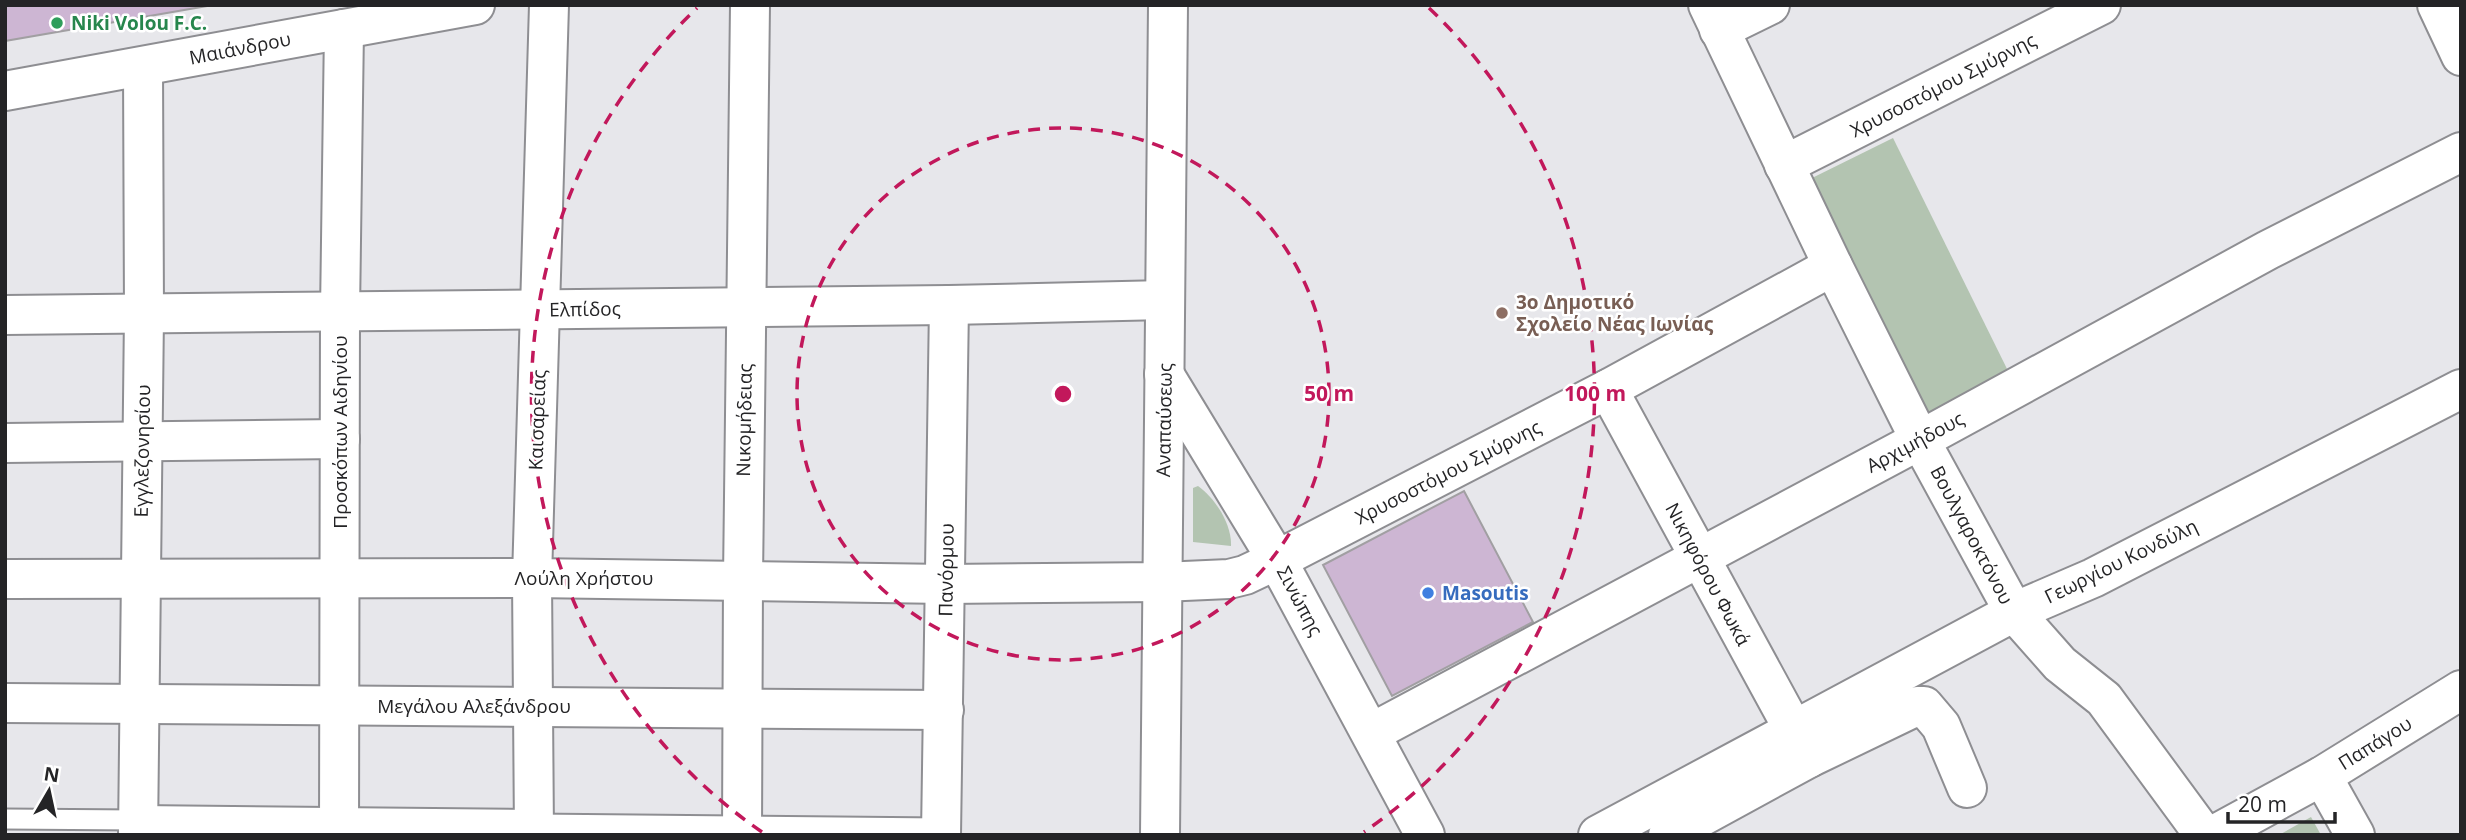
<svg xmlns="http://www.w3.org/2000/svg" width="2466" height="840" font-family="'Open Sans',sans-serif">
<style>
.green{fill:#b3c4b1}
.building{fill:#cdb6d3;stroke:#a19fa2;stroke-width:2}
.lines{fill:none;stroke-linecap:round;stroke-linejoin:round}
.service-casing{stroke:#8e8e92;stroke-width:23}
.pedestrian-casing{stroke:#8e8e92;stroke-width:32}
.minor-casing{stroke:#8e8e92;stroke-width:42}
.tertiary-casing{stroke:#8e8e92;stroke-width:42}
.service{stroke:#fff;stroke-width:19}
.pedestrian{stroke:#fff;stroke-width:28}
.minor{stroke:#fff;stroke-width:38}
.tertiary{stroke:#fff;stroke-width:38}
.ring{fill:none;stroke:#c2185b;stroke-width:3.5;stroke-dasharray:12 9}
.leisure-dot{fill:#2e9e5b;stroke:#fff;stroke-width:2.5}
.education-dot{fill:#8d6e63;stroke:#fff;stroke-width:2.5}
.shop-dot{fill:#3f7fe0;stroke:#fff;stroke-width:2.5}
.labels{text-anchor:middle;stroke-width:5;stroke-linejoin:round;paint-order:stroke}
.leisure-label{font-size:19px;font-weight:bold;fill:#27864d;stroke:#fff;text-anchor:start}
.street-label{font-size:19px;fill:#242426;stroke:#fff}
.education-label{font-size:19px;font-weight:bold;fill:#785e54;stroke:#fff;text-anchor:start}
.shop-label{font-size:19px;font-weight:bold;fill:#366cbe;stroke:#fff;text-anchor:start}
.centre{fill:#c2185b;stroke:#fff;stroke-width:3.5}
.ring-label{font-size:21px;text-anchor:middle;font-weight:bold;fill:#c2185b;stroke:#fff;stroke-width:5;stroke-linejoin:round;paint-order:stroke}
</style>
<rect width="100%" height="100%" fill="#e7e7eb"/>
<g class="green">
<path d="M1893,138L2013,381L1926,424L1806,181Z"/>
<path d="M1198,486C1215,498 1232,524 1231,546L1193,542V488Z"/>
<path d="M2311,817L2321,835H2279Z"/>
</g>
<g class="building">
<path d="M5,5H213L5,41Z"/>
<path d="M1464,491L1533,622L1392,696L1323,565Z"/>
</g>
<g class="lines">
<defs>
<g id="service">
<path d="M5,819L138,820"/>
<path d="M534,824L941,828"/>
</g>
<path id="pedestrian" d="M138,820L534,824"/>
<g id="minor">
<path d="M1708,5L1833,266L1920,440L2014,612L2060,664L2104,699L2204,835"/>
<path d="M2437,5L2461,56"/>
<path d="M1719,30L1770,5"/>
<path d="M1784,165L2101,5"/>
<path d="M5,315L949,305L1165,300"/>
<path d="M1164,374L1277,560L1425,835"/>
<path d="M1608,389L1809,758"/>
<path d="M5,443L340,439"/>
<path d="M5,579L532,578L946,584L1162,582L1229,579L1245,575L1277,560L1608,389L1833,266"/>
<path d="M5,703L944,710"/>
<path d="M1371,733L1920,440L2268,250L2461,152"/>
<path d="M2322,776L2355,835"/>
<path d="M138,835L144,314L143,67"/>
<path d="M339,835L340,312L344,29"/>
<path d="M534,835L532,578L549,5"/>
<path d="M742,835L743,579L750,5"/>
<path d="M941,835L949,305"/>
<path d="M1598,835L2014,612L2093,578L2461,389"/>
<path d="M1668,835L1809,758L1917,706H1924L1941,726L1967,788"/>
<path d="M2214,835L2322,776L2461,690"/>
</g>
<g id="tertiary">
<path d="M5,91L475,5"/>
<path d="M1160,835L1168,5"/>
</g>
</defs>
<use href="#service" class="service-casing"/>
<use href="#pedestrian" class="pedestrian-casing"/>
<use href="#minor" class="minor-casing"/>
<use href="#tertiary" class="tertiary-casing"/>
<use href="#service" class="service"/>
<use href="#pedestrian" class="pedestrian"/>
<use href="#minor" class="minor"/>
<use href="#tertiary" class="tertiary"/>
</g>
<g class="ring">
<circle cx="1063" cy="394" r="266"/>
<path d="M762 832A532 532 0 0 1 697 8M1429 8A532 532 0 0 1 1364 832"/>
</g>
<circle class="leisure-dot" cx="57" cy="23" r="7"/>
<circle class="education-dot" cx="1502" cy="313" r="7"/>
<circle class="shop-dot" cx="1428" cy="593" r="7"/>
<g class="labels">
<g class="leisure-label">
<text x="71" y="30">Niki Volou F.C.</text>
</g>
<g class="street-label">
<text transform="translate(240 48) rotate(-11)" y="7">Μαιάνδρου</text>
<text transform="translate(1943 85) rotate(-27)" y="7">Χρυσοστόμου Σμύρνης</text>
<text transform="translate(585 309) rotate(-1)" y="7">Ελπίδος</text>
<text transform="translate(537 420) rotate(-88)" y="7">Καισαρείας</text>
<text transform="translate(744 420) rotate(-89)" y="7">Νικομήδειας</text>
<text transform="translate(1164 420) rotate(-89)" y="7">Αναπαύσεως</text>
<text transform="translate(340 432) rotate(-90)" y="7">Προσκόπων Αιδηνίου</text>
<text transform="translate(1915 442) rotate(-28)" y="7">Αρχιμήδους</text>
<text transform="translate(142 451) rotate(-89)" y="7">Εγγλεζονησίου</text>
<text transform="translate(1448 472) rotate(-27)" y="7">Χρυσοστόμου Σμύρνης</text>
<text transform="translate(1972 535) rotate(62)" y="7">Βουλγαροκτόνου</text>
<text transform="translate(2121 561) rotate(-26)" y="7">Γεωργίου Κονδύλη</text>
<text transform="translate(946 570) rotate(-89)" y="7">Πανόρμου</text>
<text transform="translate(1708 574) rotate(62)" y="7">Νικηφόρου Φωκά</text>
<text x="584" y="585">Λούλη Χρήστου</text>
<text transform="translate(1300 601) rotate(62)" y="7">Σινώπης</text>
<text x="474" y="713">Μεγάλου Αλεξάνδρου</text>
<text transform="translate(2375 743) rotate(-32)" y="7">Παπάγου</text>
</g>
<g class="education-label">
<text x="1516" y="309">3ο Δημοτικό<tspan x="1516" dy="22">Σχολείο Νέας Ιωνίας</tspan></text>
</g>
<g class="shop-label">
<text x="1442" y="600">Masoutis</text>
</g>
</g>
<circle cx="1063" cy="394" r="10" class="centre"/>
<g class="ring-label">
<text x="1329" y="401">50 m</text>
<text x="1595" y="401">100 m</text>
</g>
<rect width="2466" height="840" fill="none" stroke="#242426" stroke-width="14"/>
<g transform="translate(49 791) rotate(9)" stroke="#ffffff" stroke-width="5" paint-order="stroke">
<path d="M0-5L12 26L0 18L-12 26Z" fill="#242426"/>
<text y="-10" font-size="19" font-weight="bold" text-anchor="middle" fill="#242426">N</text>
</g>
<path d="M2228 812v10h107v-10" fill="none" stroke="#242426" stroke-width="3.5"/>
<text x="2238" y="812" font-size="21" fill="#242426" stroke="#ffffff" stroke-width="5" paint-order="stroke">20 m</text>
</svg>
